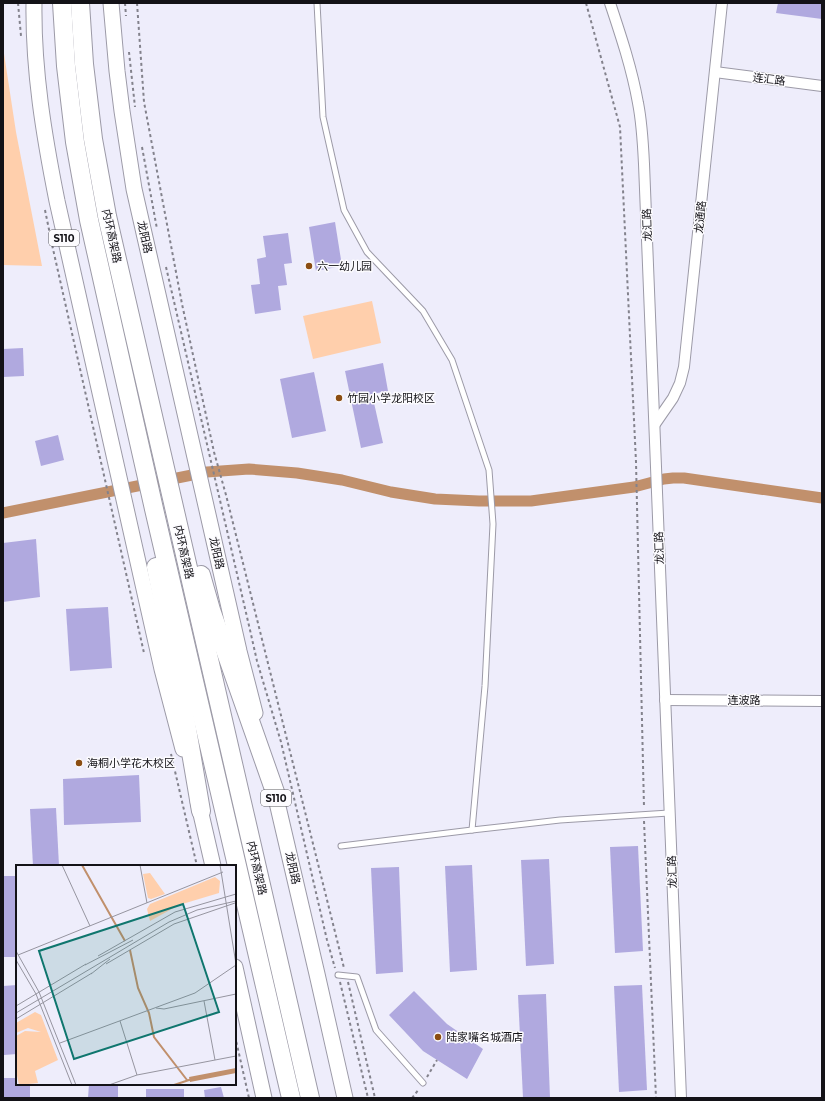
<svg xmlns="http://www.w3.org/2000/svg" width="825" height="1101" font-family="Montserrat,'Noto Sans SC',sans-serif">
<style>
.green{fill:#ffcfac}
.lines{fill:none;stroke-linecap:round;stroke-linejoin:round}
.canal{stroke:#c1906c;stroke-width:11}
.building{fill:#b0a9df}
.lane-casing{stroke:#9c9aa7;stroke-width:7}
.street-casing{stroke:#9c9aa7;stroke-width:12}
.primary-casing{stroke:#9c9aa7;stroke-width:17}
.highway-casing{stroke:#9c9aa7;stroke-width:20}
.path{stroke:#83828c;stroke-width:2;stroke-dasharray:3 3;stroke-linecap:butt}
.lane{stroke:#fff;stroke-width:5}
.street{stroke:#fff;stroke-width:10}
.primary{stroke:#fff;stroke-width:15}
.highway{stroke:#fff;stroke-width:18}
.poi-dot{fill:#8b4d12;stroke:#fcfbfe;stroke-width:1.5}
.labels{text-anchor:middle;stroke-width:3;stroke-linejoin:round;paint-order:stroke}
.shield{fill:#fcfbfe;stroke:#59585c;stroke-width:1}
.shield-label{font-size:10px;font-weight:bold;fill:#131217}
.street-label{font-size:11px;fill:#131217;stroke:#fcfbfe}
.poi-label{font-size:11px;fill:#131217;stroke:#fcfbfe;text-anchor:start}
.inset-river{fill:none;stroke:#c1906c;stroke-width:2}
.inset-road{fill:none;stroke:#9695a0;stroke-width:1}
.view{fill:#0f766e;fill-opacity:0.15;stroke:#0f766e;stroke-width:2}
.inset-edge{fill:none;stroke:#131217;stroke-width:2}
</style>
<rect width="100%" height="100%" fill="#eeedfb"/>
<g class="green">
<path d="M3,47L16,132L42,266L3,265Z"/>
<path d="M372,301L381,343L313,359L303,316Z"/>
</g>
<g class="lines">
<path class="canal" d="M3,513L207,472L249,469L297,473L342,480L391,492L435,499L479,501H531L634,487L664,479L673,478H684L822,498"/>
</g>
<g class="building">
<path d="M778,3H822V19L776,13Z"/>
<path d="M335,222L342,266L316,271L309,227Z"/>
<path d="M288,233L292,263L284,264L287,285L278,286L281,310L255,314L251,285L260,284L257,259L266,257L263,236Z"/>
<path d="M23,348L24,376L3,377V349Z"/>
<path d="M383,363L388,391L372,394L383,443L361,448L345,371Z"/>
<path d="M314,372L326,431L292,438L280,379Z"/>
<path d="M58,435L64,460L41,466L35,441Z"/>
<path d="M36,539L40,597L3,602V543Z"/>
<path d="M108,607L112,668L70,671L66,609Z"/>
<path d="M139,775L141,822L64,825L63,779Z"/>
<path d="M56,808L59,866H33L30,809Z"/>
<path d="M638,846L643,951L615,953L610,847Z"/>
<path d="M549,859L554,964L526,966L521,860Z"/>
<path d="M472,865L477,970L450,972L445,866Z"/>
<path d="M399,867L403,972L376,974L371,868Z"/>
<rect x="3" y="876" width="14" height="81"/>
<path d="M17,985V1054L4,1055L3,986Z"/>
<path d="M642,985L647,1090L619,1092L614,986Z"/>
<path d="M414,991L447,1024L483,1049L467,1079L423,1051L389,1015Z"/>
<path d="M546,994L550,1098H523L518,995Z"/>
<path d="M3,1078H17V1084H30V1098H4Z"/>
<path d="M89,1084H118V1098H88Z"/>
<path d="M221,1087L224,1098H205L204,1090Z"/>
<rect x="146" y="1089" width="38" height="9"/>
</g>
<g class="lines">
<defs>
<g id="lane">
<path d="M317,3L323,117L344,210L367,252L423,311L452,360L489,470L493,524L485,686L472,830"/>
<path d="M341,846L472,830L560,820L669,813"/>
<path d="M338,975L357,977L376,1030L423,1083"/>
</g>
<g id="street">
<path d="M610,3C621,36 632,69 638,103C642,123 643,143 644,164L681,1098"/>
<path d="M715,72L822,86"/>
<path d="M655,424L673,398L680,383L684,367L722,3"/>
<path d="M665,700L822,701"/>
</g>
<g id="primary">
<path d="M34,3C33,70 44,136 57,201L162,669L183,749"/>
<path d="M111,3L117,71L122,111L134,189L239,651L255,713"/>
<path d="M272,781L317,974L345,1098"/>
<path d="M198,801L213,866"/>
<path d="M235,967L264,1098"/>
</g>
<g id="highway">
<path d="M62,3L66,66L75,142L89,220L154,509L291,1098"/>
<path d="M80,3L84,64L93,139L107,216L310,1098"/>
<path d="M156,567L180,688L201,811"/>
<path d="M201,575L211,610L275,792"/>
</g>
</defs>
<use href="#lane" class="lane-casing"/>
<use href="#street" class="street-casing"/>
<use href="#primary" class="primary-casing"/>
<use href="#highway" class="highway-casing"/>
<g class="path">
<path d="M18,3L21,36"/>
<path d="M125,3L126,16"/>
<path d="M137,3L144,102L182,304L214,452L226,495L344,968"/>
<path d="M586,3L620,127L636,462L644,807"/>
<path d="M129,52L135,107"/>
<path d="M142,147L157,229"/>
<path d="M45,210L53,249L144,653"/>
<path d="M166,267L250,630L257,661L281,742L327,940L335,968"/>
<path d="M171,754L197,866"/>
<path d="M644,821L656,1098"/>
<path d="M340,982L368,1098"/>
<path d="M348,982L375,1098"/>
<path d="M235,1036L249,1098"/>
<path d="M427,1077L437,1060"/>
<path d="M412,1098L419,1089"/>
</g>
<use href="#lane" class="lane"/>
<use href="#street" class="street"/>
<use href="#primary" class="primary"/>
<use href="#highway" class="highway"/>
</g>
<g class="poi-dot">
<circle cx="309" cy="266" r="4"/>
<circle cx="339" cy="398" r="4"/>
<circle cx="79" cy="763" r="4"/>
<circle cx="438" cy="1037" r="4"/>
</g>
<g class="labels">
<g class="shield">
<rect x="49" y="230" width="30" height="16" rx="3"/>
<rect x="261" y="790" width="30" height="16" rx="3"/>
</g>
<g class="shield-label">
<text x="64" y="242">S110</text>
<text x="276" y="802">S110</text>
</g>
<g class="street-label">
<text transform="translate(769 79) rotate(7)" y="4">连汇路</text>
<text transform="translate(700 217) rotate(-84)" y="4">龙通路</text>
<text transform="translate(647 225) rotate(-92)" y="4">龙汇路</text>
<text transform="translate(112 236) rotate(78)" y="4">内环高架路</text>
<text transform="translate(145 237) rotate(77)" y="4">龙阳路</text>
<text transform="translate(659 548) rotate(-92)" y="4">龙汇路</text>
<text transform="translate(184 552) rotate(77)" y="4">内环高架路</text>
<text transform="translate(217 553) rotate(77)" y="4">龙阳路</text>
<text x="744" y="704">连波路</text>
<text transform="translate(257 868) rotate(77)" y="4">内环高架路</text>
<text transform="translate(293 868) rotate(77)" y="4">龙阳路</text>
<text transform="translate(672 872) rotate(-92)" y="4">龙汇路</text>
</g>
<g class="poi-label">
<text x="317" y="270">六一幼儿园</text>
<text x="347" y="402">竹园小学龙阳校区</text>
<text x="87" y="767">海桐小学花木校区</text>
<text x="446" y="1041">陆家嘴名城酒店</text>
</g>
</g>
<g transform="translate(16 865)">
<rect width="220" height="220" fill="#eeedfb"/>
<path d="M134,8L149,29L135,34L132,33L127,9ZM199,12L204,16L203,28L163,40L134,56L131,44L134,39ZM19,147L25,150L42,195L19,206L22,218L3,220L0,206V171L9,166L25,167L12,163L0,168V158Z" fill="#ffcfac"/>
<path d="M220,203V208L174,217L173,212Z" fill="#c1906c"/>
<path class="inset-river" d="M66,0L109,76M114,85L122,123L133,148L138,172L171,215M158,220L176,214"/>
<path class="inset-road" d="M46,0L74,61M124,0L131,38M204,0L220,99M0,86L23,127L60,220M2,90L207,7M82,91L159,47L220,29M0,95L20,129L56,220M90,99L158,59L219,38M69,100L117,75M75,109L94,94M188,136L199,195M0,141L70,99M140,143L148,144L220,129M0,148L153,57L181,45L220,36M0,154L76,108M104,156L121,210M44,178L179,128L220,100M93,220L121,210L220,191"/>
<path class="view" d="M167,39L203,147L58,194L23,86Z"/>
<rect width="220" height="220" class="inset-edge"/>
</g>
<rect width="825" height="1101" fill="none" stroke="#131217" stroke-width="8"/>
</svg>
